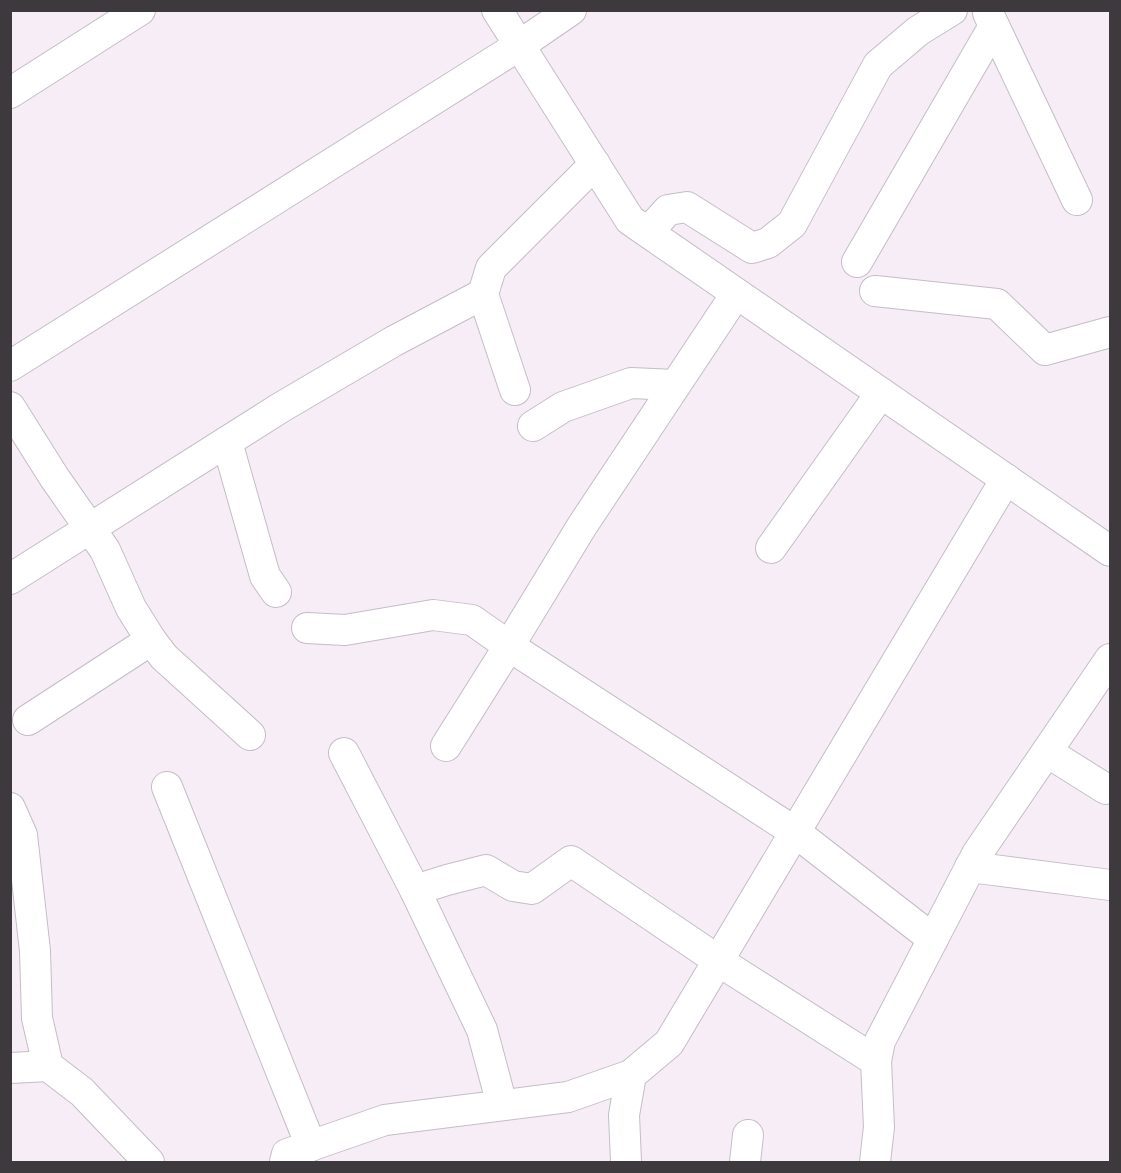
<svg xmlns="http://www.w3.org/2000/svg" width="1121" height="1173" font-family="Signika,sans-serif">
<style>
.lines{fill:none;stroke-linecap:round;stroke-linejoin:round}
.minor-casing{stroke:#c5bdc6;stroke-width:32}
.minor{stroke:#fff;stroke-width:30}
</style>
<rect width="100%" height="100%" fill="#f6edf7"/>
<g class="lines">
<defs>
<g id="minor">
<path d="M497,10L630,220L1110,551"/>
<path d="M988,13L1077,200"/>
<path d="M10,93L140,10"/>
<path d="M648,232L668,210L687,207L752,248L768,243L792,224L878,65L918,31L952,10"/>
<path d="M857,262L994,26"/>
<path d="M875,291L997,304L1045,350L1110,332"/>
<path d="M736,294L582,526L509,646L795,832L933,939"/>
<path d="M10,366L520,45L571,10"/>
<path d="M515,390L483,294L491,268L595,164"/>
<path d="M10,407L54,477L105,550L131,608L151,640L164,657L250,735"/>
<path d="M533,426L563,407L631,383L675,385"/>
<path d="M227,442L265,576L276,592"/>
<path d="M771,548L881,393"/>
<path d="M10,579L280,408L394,341L483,294"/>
<path d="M307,628L345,630L433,615L472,620L509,646L446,746"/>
<path d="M28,720L151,640"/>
<path d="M1047,752L1106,789"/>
<path d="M344,753L415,890L482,1030L502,1105"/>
<path d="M167,787L311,1146"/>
<path d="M10,808L22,835L35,951L37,1018L48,1066L82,1092L149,1162"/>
<path d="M970,867L1110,885"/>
<path d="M415,890L447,880L486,870L513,886L532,889L571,861L731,969L876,1061L879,1127L875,1162"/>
<path d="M876,1061L880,1041L977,854L1110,659"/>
<path d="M10,1068L48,1066"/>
<path d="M285,1162L287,1154L385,1120L568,1097L631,1075"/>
<path d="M626,1162L624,1115L631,1075L669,1043L1006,479"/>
<path d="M745,1162L748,1135"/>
</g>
</defs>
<use href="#minor" class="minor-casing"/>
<use href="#minor" class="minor"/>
</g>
<rect width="1121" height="1173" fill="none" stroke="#3d393d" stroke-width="24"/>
</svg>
